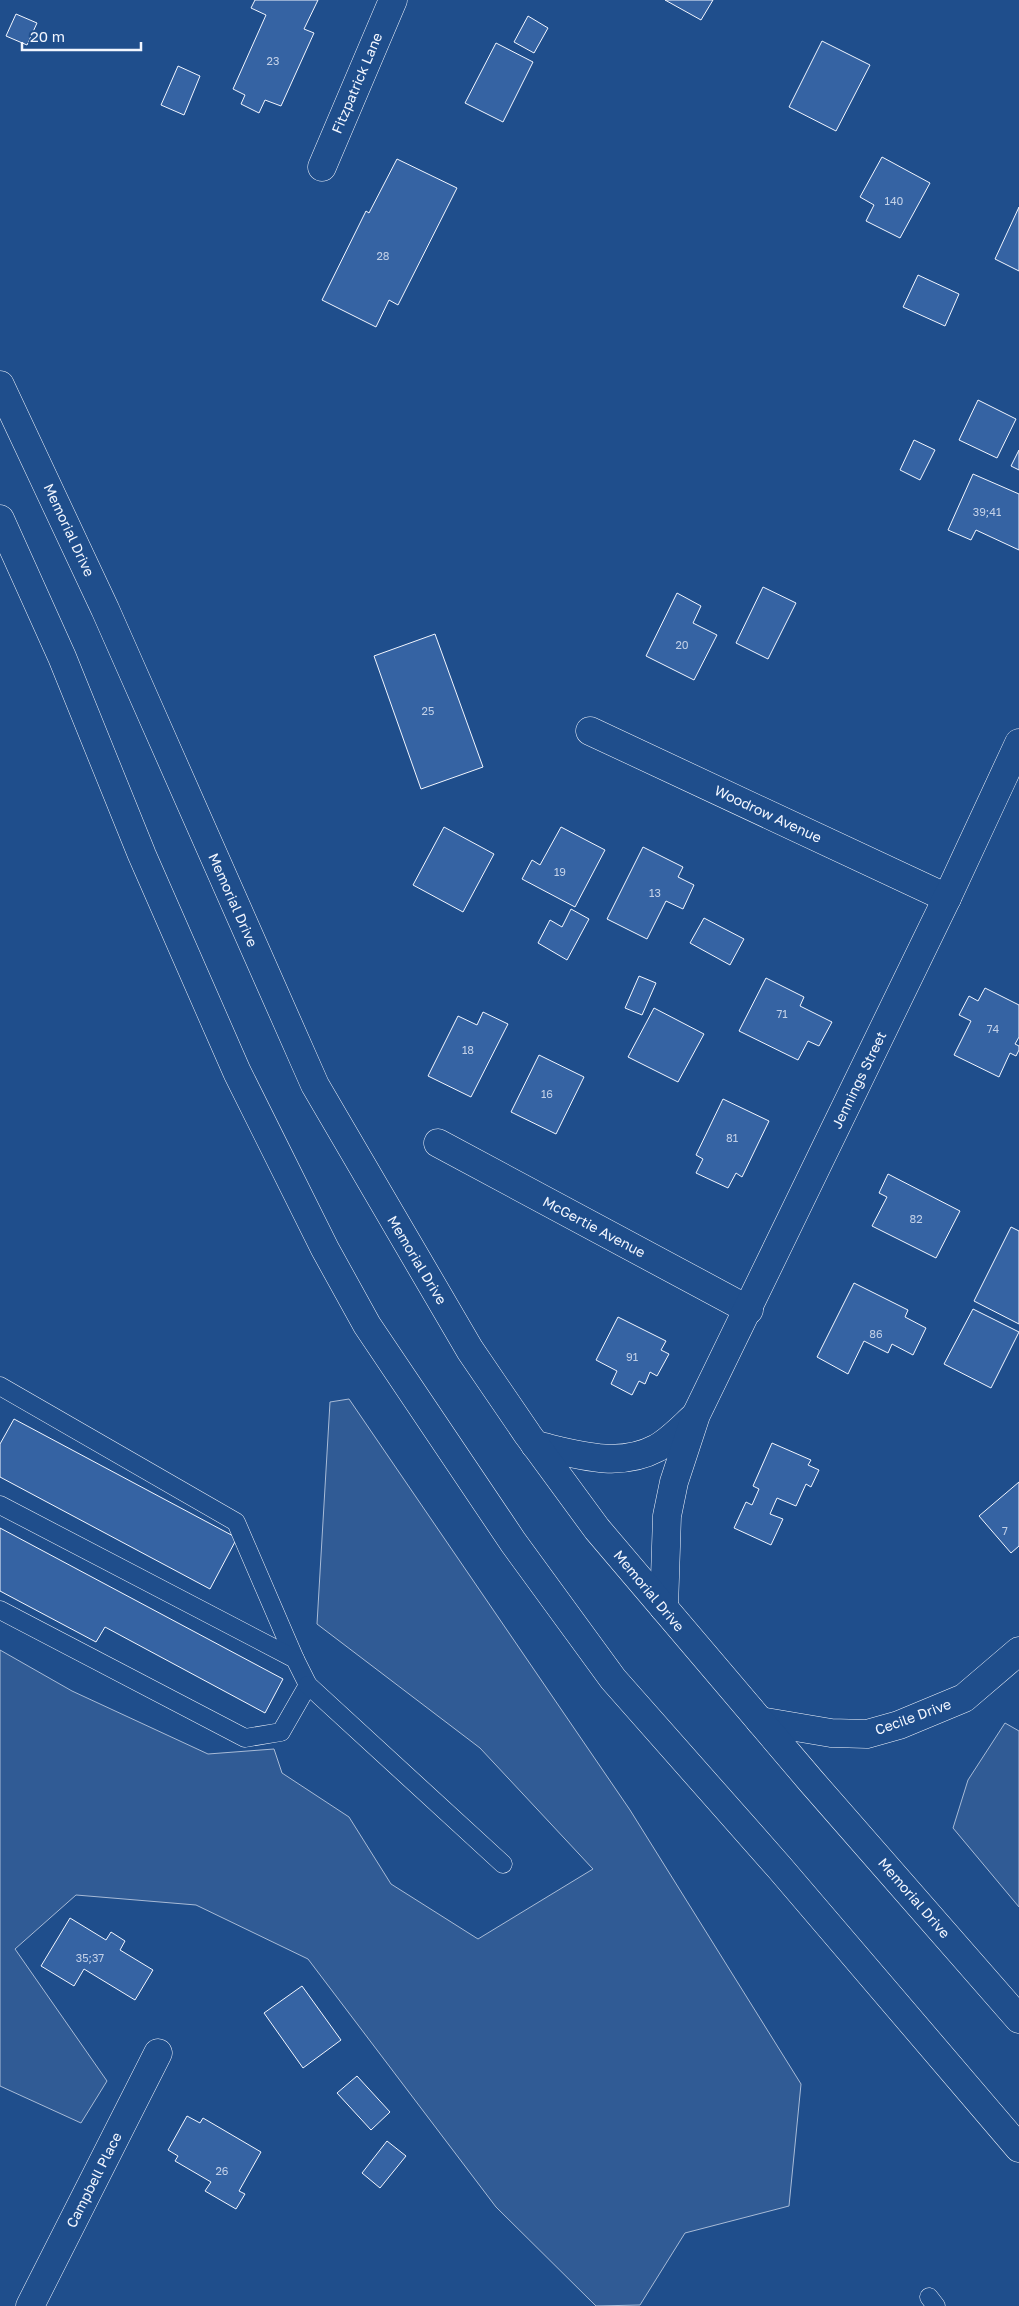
<svg xmlns="http://www.w3.org/2000/svg" width="1019" height="2306" font-family="'Golos Text',sans-serif">
<style>
.built{fill:#305b95;stroke:#a8bbd7}
.building{fill:#3563a3;stroke:#f2f6ff}
.lines{fill:none;stroke-linecap:round;stroke-linejoin:round}
.lane-casing{stroke:#f2f6ff;stroke-width:19}
.street-casing{stroke:#f2f6ff;stroke-width:29}
.primary-casing{stroke:#f2f6ff;stroke-width:29}
.lane{stroke:#1f4e8c;stroke-width:18}
.street{stroke:#1f4e8c;stroke-width:28}
.primary{stroke:#1f4e8c;stroke-width:28}
.labels{text-anchor:middle;stroke-width:4;stroke-linejoin:round;paint-order:stroke}
.number-label{font-size:11px;fill:#c3d1e8}
.street-label{font-size:14px;fill:#f2f6ff;stroke:#1f4e8c}
</style>
<rect width="100%" height="100%" fill="#1f4e8c"/>
<g class="built">
<path d="M349,1399L630,1810L801,2084L789,2206L685,2233L640,2305L596,2306L496,2207L308,1959L196,1905L76,1895L15,1949L107,2081L81,2123L0,2086V1650L72,1691L208,1754L274,1749L282,1773L349,1817L391,1884L478,1939L593,1869L480,1748L317,1624L330,1402Z"/>
<path d="M1005,1723L1019,1731V1907L953,1828L968,1780Z"/>
</g>
<g class="building">
<path d="M255,0H318L304,29L314,33L281,106L265,100L259,113L241,104L245,95L233,89L266,15L251,8Z"/>
<path d="M665,0H713L701,20Z"/>
<path d="M16,14L37,23L27,45L6,36Z"/>
<path d="M528,16L548,28L534,53L514,42Z"/>
<path d="M822,41L870,65L836,131L789,107Z"/>
<path d="M496,43L533,62L503,122L465,103Z"/>
<path d="M178,66L200,76L184,115L161,105Z"/>
<path d="M882,157L930,183L900,238L866,221L874,205L860,197Z"/>
<path d="M397,159L457,188L398,305L389,300L376,327L322,300L366,211L369,213Z"/>
<path d="M1019,207V271L995,259Z"/>
<path d="M918,275L959,294L945,326L903,307Z"/>
<path d="M978,400L1016,419L997,458L959,440Z"/>
<path d="M914,440L935,450L920,480L900,470Z"/>
<path d="M1019,450V470L1011,466Z"/>
<path d="M973,474L1019,494V550L976,530L971,540L948,530Z"/>
<path d="M763,587L796,603L768,659L736,643Z"/>
<path d="M677,593L701,606L693,623L717,635L694,680L646,656Z"/>
<path d="M435,634L483,767L421,789L374,656Z"/>
<path d="M444,827L494,854L463,912L413,885Z"/>
<path d="M561,827L605,850L575,907L522,879L532,860L540,865Z"/>
<path d="M643,847L683,867L678,877L694,885L683,909L666,901L647,939L607,919Z"/>
<path d="M571,909L589,919L567,960L538,943L550,920L562,927Z"/>
<path d="M704,918L744,939L730,965L690,943Z"/>
<path d="M639,976L656,983L642,1015L625,1008Z"/>
<path d="M766,978L804,997L800,1006L832,1022L819,1046L808,1041L798,1060L739,1031Z"/>
<path d="M985,988L1019,1005V1037L1015,1044L1019,1046V1050L1016,1056L1010,1053L999,1077L954,1055L971,1021L959,1015L969,996L978,1001Z"/>
<path d="M654,1008L704,1034L678,1082L628,1057Z"/>
<path d="M483,1012L508,1024L471,1097L428,1076L458,1016L477,1025Z"/>
<path d="M539,1055L584,1077L556,1134L511,1112Z"/>
<path d="M723,1099L769,1121L742,1177L736,1173L728,1188L696,1173L703,1159L696,1155Z"/>
<path d="M888,1174L960,1211L936,1258L872,1226L887,1197L879,1193Z"/>
<path d="M1011,1227L1019,1231V1324L974,1301Z"/>
<path d="M854,1283L908,1310L905,1317L926,1328L913,1355L892,1344L888,1353L864,1341L848,1374L817,1357Z"/>
<path d="M973,1309L1019,1332L991,1388L944,1364Z"/>
<path d="M618,1317L666,1341L661,1350L669,1354L657,1376L650,1372L645,1384L639,1381L632,1395L611,1384L617,1371L596,1360Z"/>
<path d="M14,1419L237,1538L210,1589L0,1477V1444Z"/>
<path d="M772,1443L811,1460L808,1465L819,1470L811,1487L806,1484L796,1506L777,1498L770,1514L783,1519L771,1545L734,1528L746,1502L752,1505L759,1489L753,1486Z"/>
<path d="M1019,1482V1546L1011,1553L979,1516Z"/>
<path d="M0,1528L283,1679L265,1713L105,1627L96,1642L0,1591Z"/>
<path d="M70,1918L106,1940L111,1932L125,1941L120,1950L153,1970L135,2000L84,1969L74,1986L41,1966Z"/>
<path d="M302,1986L341,2040L303,2068L264,2013Z"/>
<path d="M357,2076L390,2112L371,2130L337,2093Z"/>
<path d="M187,2116L200,2123L203,2118L261,2152L239,2191L245,2194L236,2209L205,2191L211,2182L175,2161L178,2156L168,2150Z"/>
<path d="M387,2141L406,2156L380,2188L362,2173Z"/>
</g>
<g class="lines">
<defs>
<g id="lane">
<path d="M0,1386L236,1522L295,1659"/>
<path d="M0,1505L295,1659L308,1685L281,1732L245,1738L0,1610"/>
<path d="M308,1685L503,1864"/>
<path d="M929,2297L936,2306"/>
</g>
<g id="street">
<path d="M322,167L393,0"/>
<path d="M590,731L947,898"/>
<path d="M438,1143L749,1310"/>
<path d="M535,1445C575,1454 618,1469 657,1448C671,1440 683,1427 695,1416"/>
<path d="M664,1608L667,1516L674,1482L696,1415L947,898L1019,743"/>
<path d="M760,1721L831,1733L867,1734L899,1725L964,1698L1019,1651"/>
<path d="M30,2306L158,2053"/>
</g>
<g id="primary">
<path d="M0,385L105,609L315,1085L470,1350L528,1435L597,1529L811,1781L1019,2019"/>
<path d="M0,519L62,657L142,855L237,1072L325,1249L367,1325L513,1542L613,1679L779,1867L1019,2148"/>
</g>
</defs>
<use href="#lane" class="lane-casing"/>
<use href="#street" class="street-casing"/>
<use href="#primary" class="primary-casing"/>
<use href="#lane" class="lane"/>
<use href="#street" class="street"/>
<use href="#primary" class="primary"/>
</g>
<g class="labels">
<g class="number-label">
<text x="273" y="65">23</text>
<text x="894" y="205">140</text>
<text x="383" y="260">28</text>
<text x="987" y="516">39;41</text>
<text x="682" y="649">20</text>
<text x="428" y="715">25</text>
<text x="560" y="876">19</text>
<text x="655" y="897">13</text>
<text x="782" y="1018">71</text>
<text x="993" y="1033">74</text>
<text x="468" y="1054">18</text>
<text x="547" y="1098">16</text>
<text x="732" y="1142">81</text>
<text x="916" y="1223">82</text>
<text x="876" y="1338">86</text>
<text x="632" y="1361">91</text>
<text x="1005" y="1535">7</text>
<text x="90" y="1962">35;37</text>
<text x="222" y="2175">26</text>
</g>
<g class="street-label">
<text transform="translate(357 83) rotate(-67)" y="5">Fitzpatrick Lane</text>
<text transform="translate(69 530) rotate(65)" y="5">Memorial Drive</text>
<text transform="translate(768 814) rotate(25)" y="5">Woodrow Avenue</text>
<text transform="translate(233 900) rotate(66)" y="5">Memorial Drive</text>
<text transform="translate(859 1080) rotate(-64)" y="5">Jennings Street</text>
<text transform="translate(594 1227) rotate(28)" y="5">McGertie Avenue</text>
<text transform="translate(417 1260) rotate(59)" y="5">Memorial Drive</text>
<text transform="translate(649 1591) rotate(50)" y="5">Memorial Drive</text>
<text transform="translate(913 1717) rotate(-20)" y="5">Cecile Drive</text>
<text transform="translate(914 1898) rotate(49)" y="5">Memorial Drive</text>
<text transform="translate(94 2180) rotate(-63)" y="5">Campbell Place</text>
</g>
</g>
<path d="M22 42v8h119v-8" fill="none" stroke="#f2f6ff" stroke-width="2.5"/>
<text x="30" y="42" font-size="15" fill="#f2f6ff" stroke="#1f4e8c" stroke-width="4" paint-order="stroke">20 m</text>
</svg>
